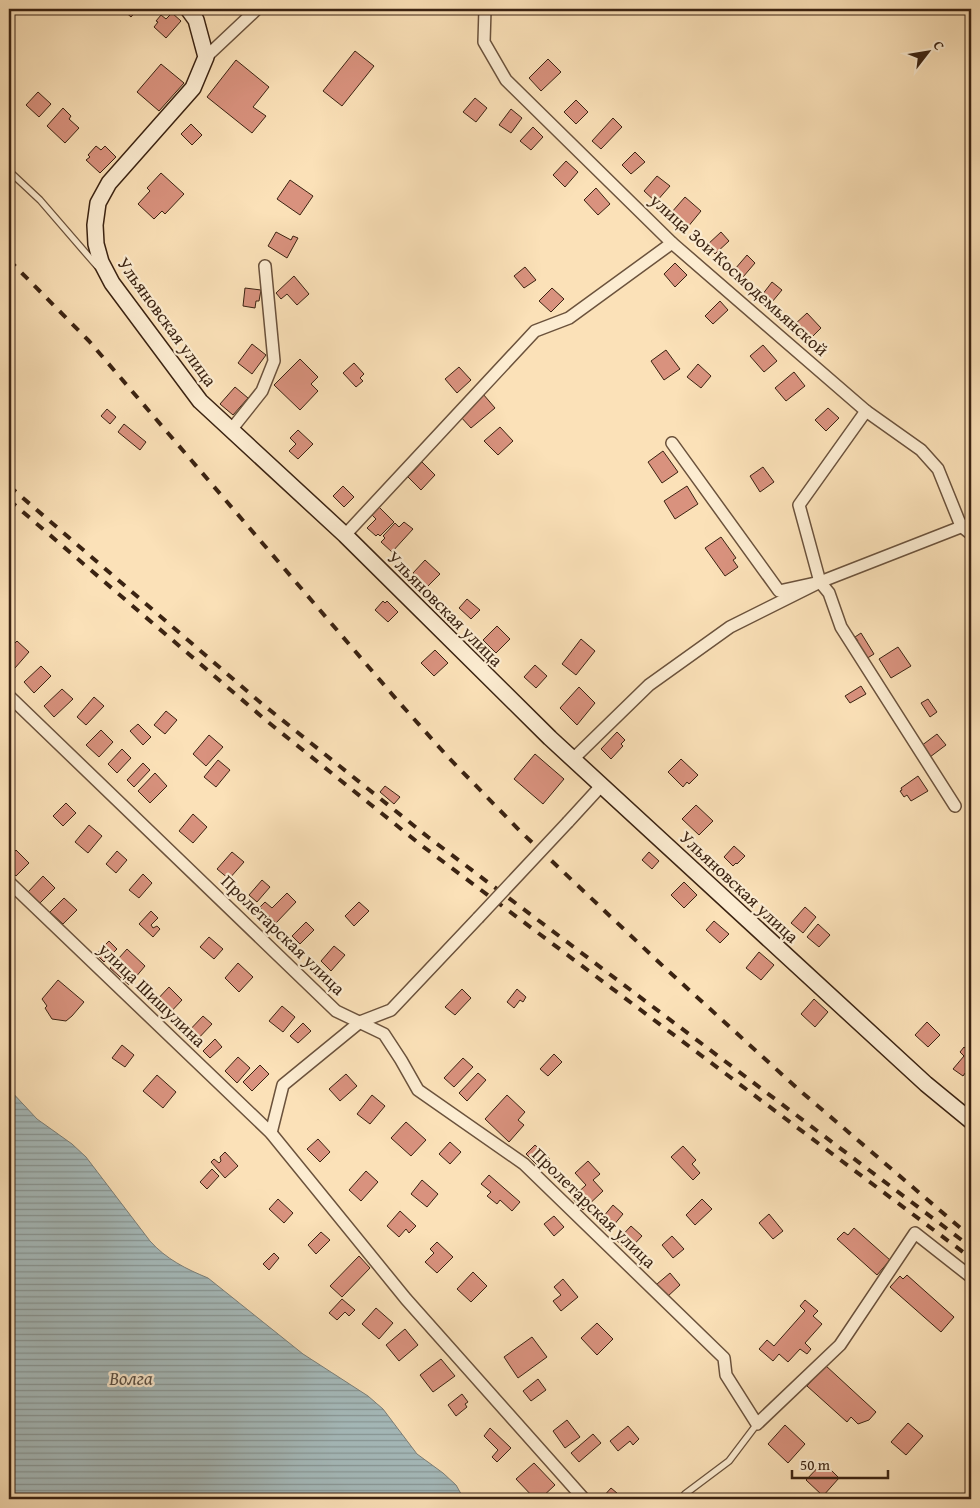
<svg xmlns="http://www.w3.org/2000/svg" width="980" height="1508" font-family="'Gentium Book Plus',serif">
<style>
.water{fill:url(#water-rules);stroke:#7b7e77}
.building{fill:#d9927e;stroke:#3b2312}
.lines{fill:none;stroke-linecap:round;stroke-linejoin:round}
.service-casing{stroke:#6b523c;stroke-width:8}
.minor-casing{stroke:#6b523c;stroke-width:14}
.secondary-casing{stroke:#3b2312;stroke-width:18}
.service{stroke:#fcecd1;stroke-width:5.5}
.minor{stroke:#fcecd1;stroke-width:11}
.secondary{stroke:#fcecd1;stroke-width:15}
.rail{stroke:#3b2312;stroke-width:4;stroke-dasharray:9 9;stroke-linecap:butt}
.minor-bridge-casing{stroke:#6b523c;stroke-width:14;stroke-linecap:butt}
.minor-bridge{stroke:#fcecd1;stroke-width:11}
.labels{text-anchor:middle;stroke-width:4.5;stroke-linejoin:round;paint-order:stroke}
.street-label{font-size:18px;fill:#3b2312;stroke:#fcecd1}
.water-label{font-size:19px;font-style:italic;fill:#5b5045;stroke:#fcecd1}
</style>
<defs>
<pattern id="water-rules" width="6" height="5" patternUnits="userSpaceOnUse" patternTransform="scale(1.25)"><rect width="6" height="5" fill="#a5babb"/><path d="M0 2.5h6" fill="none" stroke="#889797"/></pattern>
</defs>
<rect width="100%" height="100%" fill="#fbe1b8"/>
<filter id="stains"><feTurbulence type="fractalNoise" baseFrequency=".004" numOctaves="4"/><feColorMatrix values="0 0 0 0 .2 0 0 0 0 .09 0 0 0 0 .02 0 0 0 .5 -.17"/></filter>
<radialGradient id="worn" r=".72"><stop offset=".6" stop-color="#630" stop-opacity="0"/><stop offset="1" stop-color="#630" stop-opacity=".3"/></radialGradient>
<path class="water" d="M9,1089L37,1119L72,1144L86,1157L150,1241C166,1259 186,1269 208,1278L303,1354L368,1396L383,1409L417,1454L443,1473L456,1485L464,1499H9Z"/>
<g class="building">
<path d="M122,9H138L131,17Z"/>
<path d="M172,13L181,21L166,38L154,27L158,22L156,21L161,15L166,19Z"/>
<path d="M355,51L374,66L342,106L323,91Z"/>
<path d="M548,59L561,72L541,91L529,78Z"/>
<path d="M236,60L269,87L253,107L266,116L252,133L207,97Z"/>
<path d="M161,64L184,83L159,111L137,92Z"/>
<path d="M38,92L51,104L39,117L26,105Z"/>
<path d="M475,98L487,108L476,122L463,112Z"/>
<path d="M576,100L588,112L576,124L564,112Z"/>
<path d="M63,108L71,116L69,119L79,128L65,143L47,126Z"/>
<path d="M511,109L522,118L511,133L499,125Z"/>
<path d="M613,118L622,127L601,149L592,141Z"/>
<path d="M191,124L202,135L192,145L181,134Z"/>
<path d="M533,127L543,137L531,150L520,141Z"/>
<path d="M96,146L101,150L105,146L116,157L100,173L86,160L90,157L88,155Z"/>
<path d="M635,152L645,162L631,174L622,165Z"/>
<path d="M566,161L578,172L565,187L553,175Z"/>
<path d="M161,173L184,194L165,214L162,211L154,219L138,204L150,191L147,188Z"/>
<path d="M657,176L670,186L656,202L644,191Z"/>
<path d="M290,180L313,196L300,215L277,199Z"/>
<path d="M596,188L610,204L598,215L584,200Z"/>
<path d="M685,197L701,211L687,228L671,213Z"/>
<path d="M276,232L291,240L293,236L298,238L287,258L268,246Z"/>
<path d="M721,232L729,241L715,254L707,245Z"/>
<path d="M747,255L755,263L743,277L735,269Z"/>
<path d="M675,263L687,275L675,287L664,274Z"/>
<path d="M525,267L536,280L524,288L514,276Z"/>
<path d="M294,276L309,294L297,305L287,294L281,299L276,293Z"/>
<path d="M772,282L782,290L772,302L762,295Z"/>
<path d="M245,288L261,290L259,301H256L255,308L243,306Z"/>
<path d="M552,288L564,299L551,312L539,301Z"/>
<path d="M720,301L728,310L713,324L705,316Z"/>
<path d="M807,313L821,328L808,341L794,325Z"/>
<path d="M252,344L266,355L252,374L238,363Z"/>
<path d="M763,345L777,361L764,372L750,356Z"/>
<path d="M666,350L680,369L664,380L651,361Z"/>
<path d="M300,359L318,377L311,384L318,391L300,410L274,385Z"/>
<path d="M354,363L364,374L360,378L363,381L356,387L343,373Z"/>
<path d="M698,364L711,376L701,388L687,377Z"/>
<path d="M459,367L471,380L457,393L445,379Z"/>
<path d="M794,372L805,386L786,401L775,388Z"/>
<path d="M235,387L248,398L233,415L220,404Z"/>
<path d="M483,394L495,408L471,428L459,415Z"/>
<path d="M828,408L839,418L826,431L815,420Z"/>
<path d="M107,409L116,417L110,424L101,416Z"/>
<path d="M124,424L146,442L140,450L118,432Z"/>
<path d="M500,427L513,441L498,455L484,441Z"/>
<path d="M298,430L313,444L298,459L289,451L296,444L290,438Z"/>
<path d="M663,451L678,472L662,483L648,462Z"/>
<path d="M422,462L435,475L421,490L408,477Z"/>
<path d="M763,467L774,482L760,492L750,476Z"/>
<path d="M343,486L354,497L344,507L333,496Z"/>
<path d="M687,486L698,504L675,519L664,501Z"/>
<path d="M377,505L394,522L380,536L378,534L376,536L367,528L376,519L370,513Z"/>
<path d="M404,522L413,529L392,552L381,542L385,538L383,536L395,523L399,527Z"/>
<path d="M721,537L736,558L733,560L738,567L725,576L705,548Z"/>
<path d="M425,560L440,574L427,587L413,573Z"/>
<path d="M467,599L480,610L471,619L459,608Z"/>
<path d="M383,601L385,603L387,601L398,612L388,622L375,610Z"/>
<path d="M497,626L510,639L496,653L483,640Z"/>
<path d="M861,633L874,654L861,662L850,646L858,641L855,637Z"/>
<path d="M581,639L595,651L576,675L562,664Z"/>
<path d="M17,641L29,652L15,668L9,662V649Z"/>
<path d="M898,647L911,666L891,678L879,659Z"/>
<path d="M435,650L448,663L434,676L421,663Z"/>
<path d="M535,665L547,676L536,688L524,677Z"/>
<path d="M41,666L51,676L34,693L24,682Z"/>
<path d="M861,686L866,694L850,703L845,696Z"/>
<path d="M579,687L595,703L577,725L560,708Z"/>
<path d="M62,689L73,699L54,717L44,706Z"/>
<path d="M94,697L104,706L86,725L77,717Z"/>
<path d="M928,699L937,712L930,717L921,703Z"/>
<path d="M166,711L177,720L165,734L154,725Z"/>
<path d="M138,724L151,737L143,745L130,731Z"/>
<path d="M101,730L113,742L99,757L86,745Z"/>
<path d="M617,732L625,740L621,744L623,746L611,759L601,749Z"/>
<path d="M937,734L946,745L930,757L921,746Z"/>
<path d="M209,735L223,747L206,766L193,754Z"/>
<path d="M122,749L131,758L117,773L108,764Z"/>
<path d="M535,754L564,779L543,804L514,779Z"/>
<path d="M681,759L698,775L689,784L687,782L683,787L668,772Z"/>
<path d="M218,760L230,770L216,787L204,777Z"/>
<path d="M143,763L150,770L134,787L127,780Z"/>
<path d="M155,773L167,786L150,803L138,791Z"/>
<path d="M918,776L928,791L911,801L907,795L904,797L900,791L902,790L901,788Z"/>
<path d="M385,786L400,797L394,804L380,792Z"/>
<path d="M66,803L76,813L63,826L53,816Z"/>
<path d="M696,805L713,821L699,835L682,819Z"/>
<path d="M193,814L207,827L193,843L179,831Z"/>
<path d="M89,825L102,836L88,853L75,842Z"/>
<path d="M734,846L745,856L737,864L736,863L733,866L724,857Z"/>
<path d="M16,850L29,863L16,876L9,869V858Z"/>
<path d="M117,851L127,860L116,873L106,864Z"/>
<path d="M232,852L244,862L229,879L217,869Z"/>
<path d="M649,852L659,861L652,869L642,860Z"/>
<path d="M143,874L152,883L139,898L129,890Z"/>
<path d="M43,876L55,888L40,903L28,892Z"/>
<path d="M262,880L270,887L257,902L249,895Z"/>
<path d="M684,882L697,895L684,908L671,895Z"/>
<path d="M287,893L296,902L276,923L260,907L265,902L272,908Z"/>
<path d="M64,898L77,910L63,924L50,912Z"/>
<path d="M359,902L369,911L354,926L345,916Z"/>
<path d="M805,907L816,917L803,933L791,923Z"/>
<path d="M151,911L158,918L151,925L153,928L157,926L160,929L153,937L139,924Z"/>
<path d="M714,921L729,934L720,943L706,930Z"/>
<path d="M306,922L314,930L300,944L292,936Z"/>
<path d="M818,924L830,935L819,947L807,937Z"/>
<path d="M209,937L223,949L214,959L200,947Z"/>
<path d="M109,941L117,949L104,962L96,954Z"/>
<path d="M334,946L345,955L331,971L321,961Z"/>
<path d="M127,949L145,966L129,985L110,968Z"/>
<path d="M759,952L774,965L761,980L746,968Z"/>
<path d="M238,963L253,977L239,992L225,978Z"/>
<path d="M58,980L84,1002L72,1016L66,1021L52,1019L45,1008L47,1006L42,999Z"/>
<path d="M169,987L182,1000L167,1016L154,1003Z"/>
<path d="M462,989L471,998L455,1015L445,1007Z"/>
<path d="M517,989L526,997L523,1002L520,1000L514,1008L507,1002Z"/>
<path d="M814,999L828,1012L815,1027L801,1014Z"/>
<path d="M282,1006L295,1017L283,1032L269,1021Z"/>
<path d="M203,1016L212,1024L194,1043L185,1035Z"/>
<path d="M927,1022L940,1035L928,1047L915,1035Z"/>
<path d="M303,1023L311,1031L298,1043L290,1036Z"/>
<path d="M215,1039L222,1047L210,1058L203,1051Z"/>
<path d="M122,1045L134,1055L125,1067L112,1058Z"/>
<path d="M964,1047L971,1053V1065L963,1076L953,1069L964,1056L960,1052Z"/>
<path d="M554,1054L562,1062L548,1076L540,1069Z"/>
<path d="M238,1057L250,1068L237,1083L225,1071Z"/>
<path d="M463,1058L473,1067L454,1087L444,1078Z"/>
<path d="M260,1065L269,1074L252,1091L243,1082Z"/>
<path d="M478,1073L486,1080L467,1101L459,1093Z"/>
<path d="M346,1074L357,1086L340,1101L329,1089Z"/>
<path d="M157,1075L176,1092L163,1108L143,1091Z"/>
<path d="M372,1095L385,1106L370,1124L357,1114Z"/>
<path d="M507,1095L525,1112L518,1120L524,1125L509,1142L485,1119Z"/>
<path d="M406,1122L426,1140L411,1156L391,1138Z"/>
<path d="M318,1139L330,1152L320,1162L307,1149Z"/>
<path d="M450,1142L461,1152L450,1164L439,1154Z"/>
<path d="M535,1145L550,1159L541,1169L526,1154Z"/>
<path d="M683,1146L696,1160L692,1164L700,1173L693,1180L671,1157Z"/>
<path d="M225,1152L238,1166L225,1178L211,1162L214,1159L219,1163L221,1161L220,1157Z"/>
<path d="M588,1161L600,1174L593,1180L603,1191L583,1210L572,1198L586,1185L575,1173Z"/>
<path d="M212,1169L219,1176L207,1189L200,1182Z"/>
<path d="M366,1171L378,1182L361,1201L349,1190Z"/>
<path d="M489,1175L520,1202L512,1211L500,1200L497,1204L487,1196L491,1192L481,1184Z"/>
<path d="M422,1180L438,1194L427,1207L411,1194Z"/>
<path d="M278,1199L293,1213L284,1223L269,1209Z"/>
<path d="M702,1199L712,1209L695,1225L686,1215Z"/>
<path d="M613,1205L623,1214L608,1232L598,1223Z"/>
<path d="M400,1211L416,1226L409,1233L406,1229L399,1237L387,1226Z"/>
<path d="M769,1214L783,1231L773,1239L759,1223Z"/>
<path d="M554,1216L564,1227L554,1236L544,1224Z"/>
<path d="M631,1226L642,1236L628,1251L617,1241Z"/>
<path d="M854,1228L890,1260L877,1275L837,1239L844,1232L848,1235Z"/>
<path d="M321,1232L330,1240L316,1254L308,1245Z"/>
<path d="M672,1236L684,1249L673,1258L662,1245Z"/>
<path d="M437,1242L453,1257L437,1273L425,1262L434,1253L430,1249Z"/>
<path d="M274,1253L279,1258L269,1270L263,1264Z"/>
<path d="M359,1256L370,1268L342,1297L330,1286Z"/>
<path d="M473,1272L487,1286L471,1302L457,1289Z"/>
<path d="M670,1273L680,1285L667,1297L657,1284Z"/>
<path d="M907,1275L954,1317L941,1332L890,1287L900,1276L903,1279Z"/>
<path d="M563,1279L578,1297L561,1311L553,1301L561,1295L554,1287Z"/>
<path d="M342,1299L355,1310L349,1316L345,1312L337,1320L329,1313Z"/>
<path d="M805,1300L818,1311L813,1316L822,1324L805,1343L811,1349L807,1354L800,1349L788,1362L779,1354L773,1361L759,1349L767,1340L774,1346L805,1311L800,1306Z"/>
<path d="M376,1308L393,1323L379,1339L362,1324Z"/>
<path d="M597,1323L613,1339L597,1355L581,1338Z"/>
<path d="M405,1329L418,1345L399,1361L386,1345Z"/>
<path d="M532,1337L547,1357L518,1378L504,1357Z"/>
<path d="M441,1359L455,1376L433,1392L420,1375Z"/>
<path d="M825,1365L876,1412L869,1420L858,1424L851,1417L847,1422L807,1386Z"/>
<path d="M538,1379L546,1390L531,1401L523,1391Z"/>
<path d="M462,1394L468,1402L465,1404L467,1407L456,1416L448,1405Z"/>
<path d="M567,1420L580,1437L565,1448L553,1431Z"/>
<path d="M908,1423L923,1436L906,1455L891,1442Z"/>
<path d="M785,1425L805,1444L788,1463L768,1444Z"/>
<path d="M628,1426L639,1439L633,1445L630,1441L618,1451L610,1441Z"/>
<path d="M490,1428L511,1448L497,1462L492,1457L498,1450L484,1436Z"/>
<path d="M593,1434L601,1443L579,1462L571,1453Z"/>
<path d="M823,1462L839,1478L823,1496L806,1480Z"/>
<path d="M534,1463L555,1485L540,1499H535L516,1479Z"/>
<path d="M611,1488L624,1499H604L602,1498Z"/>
</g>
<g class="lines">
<defs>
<g id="service">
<path d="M9,171L40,200L97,266"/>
<path d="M681,1499L685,1494L729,1461L757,1424"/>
</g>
<g id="minor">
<path d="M485,9L484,42L506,80L672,243L866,411L799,505L820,582"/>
<path d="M206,57L257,9"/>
<path d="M866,411L921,450L938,469L961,526L971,534"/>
<path d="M231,430L262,391L274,361L265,266"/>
<path d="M672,443L779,591L820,582L829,593L841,627L955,806"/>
<path d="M345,535L535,331L569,318L672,243"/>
<path d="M9,696L336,1011L384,1034L401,1060L418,1090L524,1164L724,1358L726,1375L757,1424L840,1345L915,1233L971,1277"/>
<path d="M572,760L649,685L730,627L820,582L971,523"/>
<path d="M568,822L601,786"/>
<path d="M9,882L271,1133L406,1299L584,1499"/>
<path d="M271,1133L283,1085L360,1022L391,1010L478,918"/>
</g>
<path id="secondary" d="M188,9L196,20L206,57L193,88L109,183L98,203L95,225L96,244L101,262L112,283L200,401L345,535L550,738L926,1084L971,1121"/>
</defs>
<use href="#service" class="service-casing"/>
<use href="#minor" class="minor-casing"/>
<use href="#secondary" class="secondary-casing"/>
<use href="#service" class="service"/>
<use href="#minor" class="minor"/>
<use href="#secondary" class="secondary"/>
<g class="rail">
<path d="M9,260L89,341L397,700L448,757L520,831L665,968L798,1089L971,1237"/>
<path d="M9,486L261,703L428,837L971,1247"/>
<path d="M9,500L268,722L421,845L971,1258"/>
</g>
<defs>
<path id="minor-bridge" d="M478,918L568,822"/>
</defs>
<use href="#minor-bridge" class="minor-bridge-casing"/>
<use href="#minor-bridge" class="minor-bridge"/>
</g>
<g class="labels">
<g class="street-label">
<text transform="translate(739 275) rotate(42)" y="6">улица Зои Космодемьянской</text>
<text transform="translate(167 322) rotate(54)" y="6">Ульяновская улица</text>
<text transform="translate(445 609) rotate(45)" y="6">Ульяновская улица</text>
<text transform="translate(739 887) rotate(43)" y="6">Ульяновская улица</text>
<text transform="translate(283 935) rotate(44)" y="6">Пролетарская улица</text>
<text transform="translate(152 995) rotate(44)" y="6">улица Шишулина</text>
<text transform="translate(594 1208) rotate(44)" y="6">Пролетарская улица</text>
</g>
<g class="water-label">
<text x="131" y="1385">Волга</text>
</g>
</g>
<rect width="980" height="1508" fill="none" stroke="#fbe1b8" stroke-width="30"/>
<rect x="10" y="10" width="960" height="1488" fill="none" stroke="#3b2312" stroke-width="2.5"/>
<rect x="15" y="15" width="950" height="1478" fill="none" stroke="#3b2312"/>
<g transform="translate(928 52) rotate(59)" stroke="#fcecd1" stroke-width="4" paint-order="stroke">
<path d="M0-4L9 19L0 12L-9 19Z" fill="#3b2312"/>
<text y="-8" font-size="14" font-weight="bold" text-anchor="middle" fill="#3b2312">С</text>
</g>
<path d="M792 1470v8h96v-8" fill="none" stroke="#3b2312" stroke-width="2.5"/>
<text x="800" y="1470" font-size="15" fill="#3b2312" stroke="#fcecd1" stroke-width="4" paint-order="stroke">50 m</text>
<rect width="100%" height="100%" filter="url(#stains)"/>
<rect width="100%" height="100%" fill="url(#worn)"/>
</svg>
